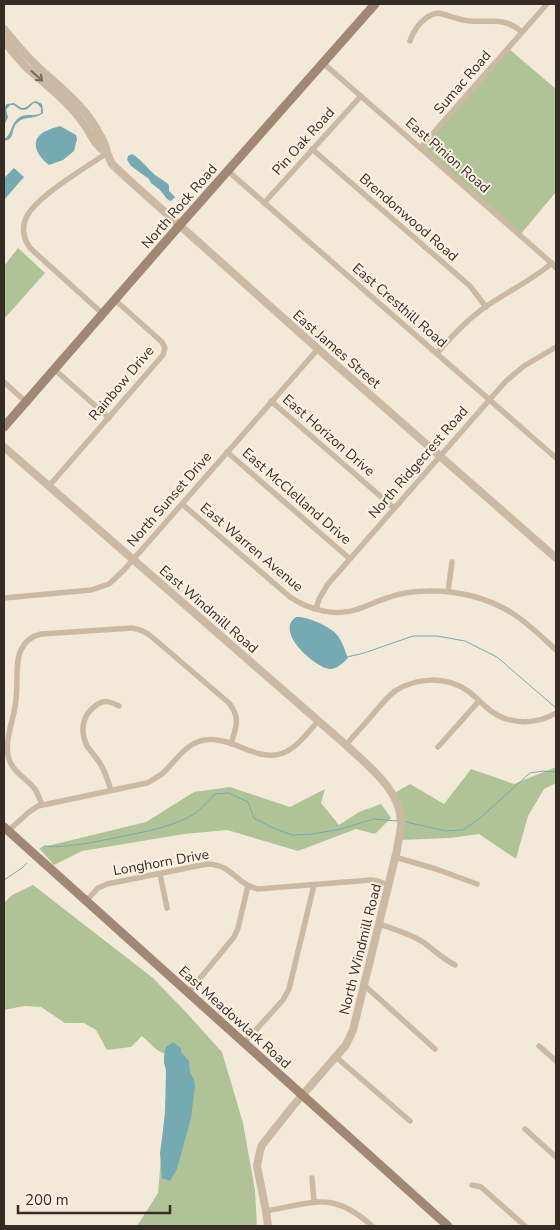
<svg xmlns="http://www.w3.org/2000/svg" width="560" height="1230" font-family="'Nunito Sans',sans-serif">
<style>
.green{fill:#b0c397}
.water{fill:#75aab2}
.lines{fill:none;stroke-linecap:round;stroke-linejoin:round}
.stream{stroke:#75aab2;stroke-width:1}
.minor{stroke:#ccb9a3;stroke-width:5.5}
.tertiary{stroke:#ccb9a3;stroke-width:8}
.secondary{stroke:#a08874;stroke-width:9}
.oneway{stroke:#7a6b5e}
.labels{text-anchor:middle;stroke-width:4;stroke-linejoin:round;paint-order:stroke}
.street-label{font-size:14px;fill:#362c26;stroke:#fbf2e4}
</style>
<rect width="100%" height="100%" fill="#f3e9d8"/>
<g class="green">
<path d="M508,48L556,89V192L520,235L420,148Z"/>
<path d="M18,248L45,273L4,319V266Z"/>
<path d="M556,767V783L544,789L528,816L516,859L479,834L450,838L399,840L401,825L393,794L410,784L444,804L471,769L514,784Z"/>
<path d="M230,787L290,807L325,789L321,803L339,825L359,812L381,804L391,818L375,834L356,829L298,851L227,830L184,834L82,851L54,865L39,848L146,822L194,792Z"/>
<path d="M33,885L153,978L183,1009L222,1052L243,1123L255,1190L257,1226H137L158,1193L167,1085L165,1054L157,1050L142,1036L131,1047L107,1050L96,1030L84,1023H65L41,1007L24,1006L4,1010V903L12,895Z"/>
</g>
<g class="water">
<path d="M36,101L42,104L43,110V113C35,120 25,115 17,123C10,130 16,139 4,141V138H6C12,133 11,122 20,117C27,113 34,117 41,113V108C30,92 32,121 14,105H10L6,110L8,117L4,126V107L7,104L14,103C16,104 18,106 20,107C26,111 30,102 36,101Z"/>
<path d="M60,126L76,135L77,139L74,151L63,160L49,165C40,158 29,144 41,134C46,130 54,128 60,126Z"/>
<path d="M132,154C141,159 147,168 155,175C160,179 164,180 169,185V191L175,197L171,201L167,199L160,190L151,183L149,179L131,166L127,160L128,156Z"/>
<path d="M14,168L24,177L4,200V178Z"/>
<path d="M296,617C307,616 332,627 338,636C343,643 345,651 348,658C343,663 338,668 331,669C318,670 273,632 296,617Z"/>
<path d="M173,1042L181,1048V1052L189,1061L190,1072L194,1080L195,1086L191,1118L177,1169L170,1181L162,1178L160,1153L165,1115L166,1070L164,1063V1056L166,1047Z"/>
</g>
<g class="lines">
<g class="stream">
<path d="M347,657L364,653L413,636H437L465,641L497,657L556,708"/>
<path d="M406,822L446,831L463,830L480,818L530,773L543,771L556,772"/>
<path d="M43,847L44,846C69,848 95,842 119,837C143,832 168,828 189,817C199,812 207,802 215,794L229,793L248,802L254,818L273,828L292,835L313,834L341,829L374,819L397,821"/>
<path d="M4,880L22,868L27,863"/>
</g>
<g class="minor">
<path d="M410,41C414,29 424,15 438,13C448,15 458,20 469,21C492,23 503,16 522,32"/>
<path d="M323,63L547,259L556,268"/>
<path d="M420,148L547,4"/>
<path d="M312,149L470,286L486,307"/>
<path d="M228,171L556,458"/>
<path d="M264,203L361,96"/>
<path d="M103,314L30,248C24,239 21,229 26,218C35,197 87,167 107,153"/>
<path d="M437,353C450,338 464,323 481,310C504,293 530,282 552,263"/>
<path d="M54,369L109,418"/>
<path d="M4,382L26,402"/>
<path d="M271,401L394,508"/>
<path d="M227,452L350,559"/>
<path d="M49,486L163,355L165,348L162,342L115,300"/>
<path d="M182,504L290,597C309,610 336,617 358,609C368,606 377,601 387,598C400,593 414,591 428,591C457,590 488,598 512,613C528,623 542,637 556,650"/>
<path d="M448,591L452,562"/>
<path d="M4,598L91,590L109,584L123,571L318,349"/>
<path d="M316,609L319,599L328,584L506,381L524,366L556,347"/>
<path d="M346,745C355,734 365,724 374,713C380,706 387,697 395,691C417,677 446,676 468,691C476,697 483,705 491,711C510,725 536,725 556,713"/>
<path d="M438,747L479,701"/>
<path d="M111,790C108,782 106,773 101,765C97,758 91,752 87,746C80,732 82,716 94,707C103,699 109,701 119,706"/>
<path d="M42,805C40,800 38,793 34,788C26,778 13,772 9,759C3,741 15,718 16,699C18,685 15,661 21,650C25,641 32,636 41,634L132,628C140,629 146,632 152,637L229,703C241,718 236,727 231,744"/>
<path d="M8,831L29,812L38,806L147,783C152,780 158,777 163,773C175,762 184,746 200,741C211,738 220,740 230,743C242,747 254,754 267,755C290,758 304,737 318,721"/>
<path d="M395,857L436,869L477,884"/>
<path d="M160,874L167,908"/>
<path d="M86,901L98,888L107,884L207,864C232,864 237,885 258,889L371,880L378,881L389,885"/>
<path d="M379,924C394,929 410,934 423,942C434,950 443,959 455,965"/>
<path d="M364,985L435,1049"/>
<path d="M188,993L234,937L238,928L248,886"/>
<path d="M244,1043L283,1000L289,989L314,885"/>
<path d="M539,1046L556,1061"/>
<path d="M336,1057L410,1121"/>
<path d="M525,1129L556,1157"/>
<path d="M312,1178L314,1202"/>
<path d="M472,1185L481,1187L525,1226"/>
<path d="M266,1211C285,1208 314,1199 332,1203C347,1206 361,1216 372,1226"/>
</g>
<g class="tertiary">
<path d="M4,29C13,40 22,51 32,61C57,86 84,103 100,135C104,141 106,146 107,153C95,147 91,133 83,123C67,100 44,84 24,65C17,57 10,49 4,41"/>
<path d="M107,153L112,164L129,180L318,349L556,558"/>
<path d="M4,447L346,745C368,766 401,790 401,823C401,832 398,841 397,850L353,1030L346,1045L339,1053L293,1106L262,1145L260,1151L257,1166L266,1211L268,1226"/>
</g>
<g class="secondary">
<path d="M4,427L179,226L375,4"/>
<path d="M4,827L448,1226"/>
</g>
</g>
<defs><path id="oneway-shaft" d="M-6 0H5M1.5-3L5.5 0L1.5 3" fill="none" stroke-width="1.6" stroke-linecap="round" stroke-linejoin="round" transform="scale(1.25)"/></defs>
<use class="oneway" href="#oneway-shaft" transform="translate(37 76) rotate(42)"/>
<g class="labels">
<g class="street-label">
<text transform="translate(462 82) rotate(-49)" y="5">Sumac Road</text>
<text transform="translate(303 141) rotate(-48)" y="5">Pin Oak Road</text>
<text transform="translate(448 155) rotate(41)" y="5">East Pinion Road</text>
<text transform="translate(179 206) rotate(-49)" y="5">North Rock Road</text>
<text transform="translate(409 217) rotate(41)" y="5">Brendonwood Road</text>
<text transform="translate(400 305) rotate(41)" y="5">East Cresthill Road</text>
<text transform="translate(337 349) rotate(41)" y="5">East James Street</text>
<text transform="translate(121 383) rotate(-50)" y="5">Rainbow Drive</text>
<text transform="translate(329 435) rotate(41)" y="5">East Horizon Drive</text>
<text transform="translate(418 462) rotate(-49)" y="5">North Ridgecrest Road</text>
<text transform="translate(297 496) rotate(41)" y="5">East McClelland Drive</text>
<text transform="translate(169 499) rotate(-49)" y="5">North Sunset Drive</text>
<text transform="translate(252 547) rotate(40)" y="5">East Warren Avenue</text>
<text transform="translate(209 609) rotate(41)" y="5">East Windmill Road</text>
<text transform="translate(161 862) rotate(-10)" y="5">Longhorn Drive</text>
<text transform="translate(360 949) rotate(-76)" y="5">North Windmill Road</text>
<text transform="translate(235 1017) rotate(42)" y="5">East Meadowlark Road</text>
</g>
</g>
<rect width="560" height="1230" fill="none" stroke="#362c26" stroke-width="10"/>
<path d="M18 1205v8h152v-8" fill="none" stroke="#362c26" stroke-width="2.5"/>
<text x="25" y="1205" font-size="15" fill="#362c26" stroke="#fbf2e4" stroke-width="4" paint-order="stroke">200 m</text>
</svg>
